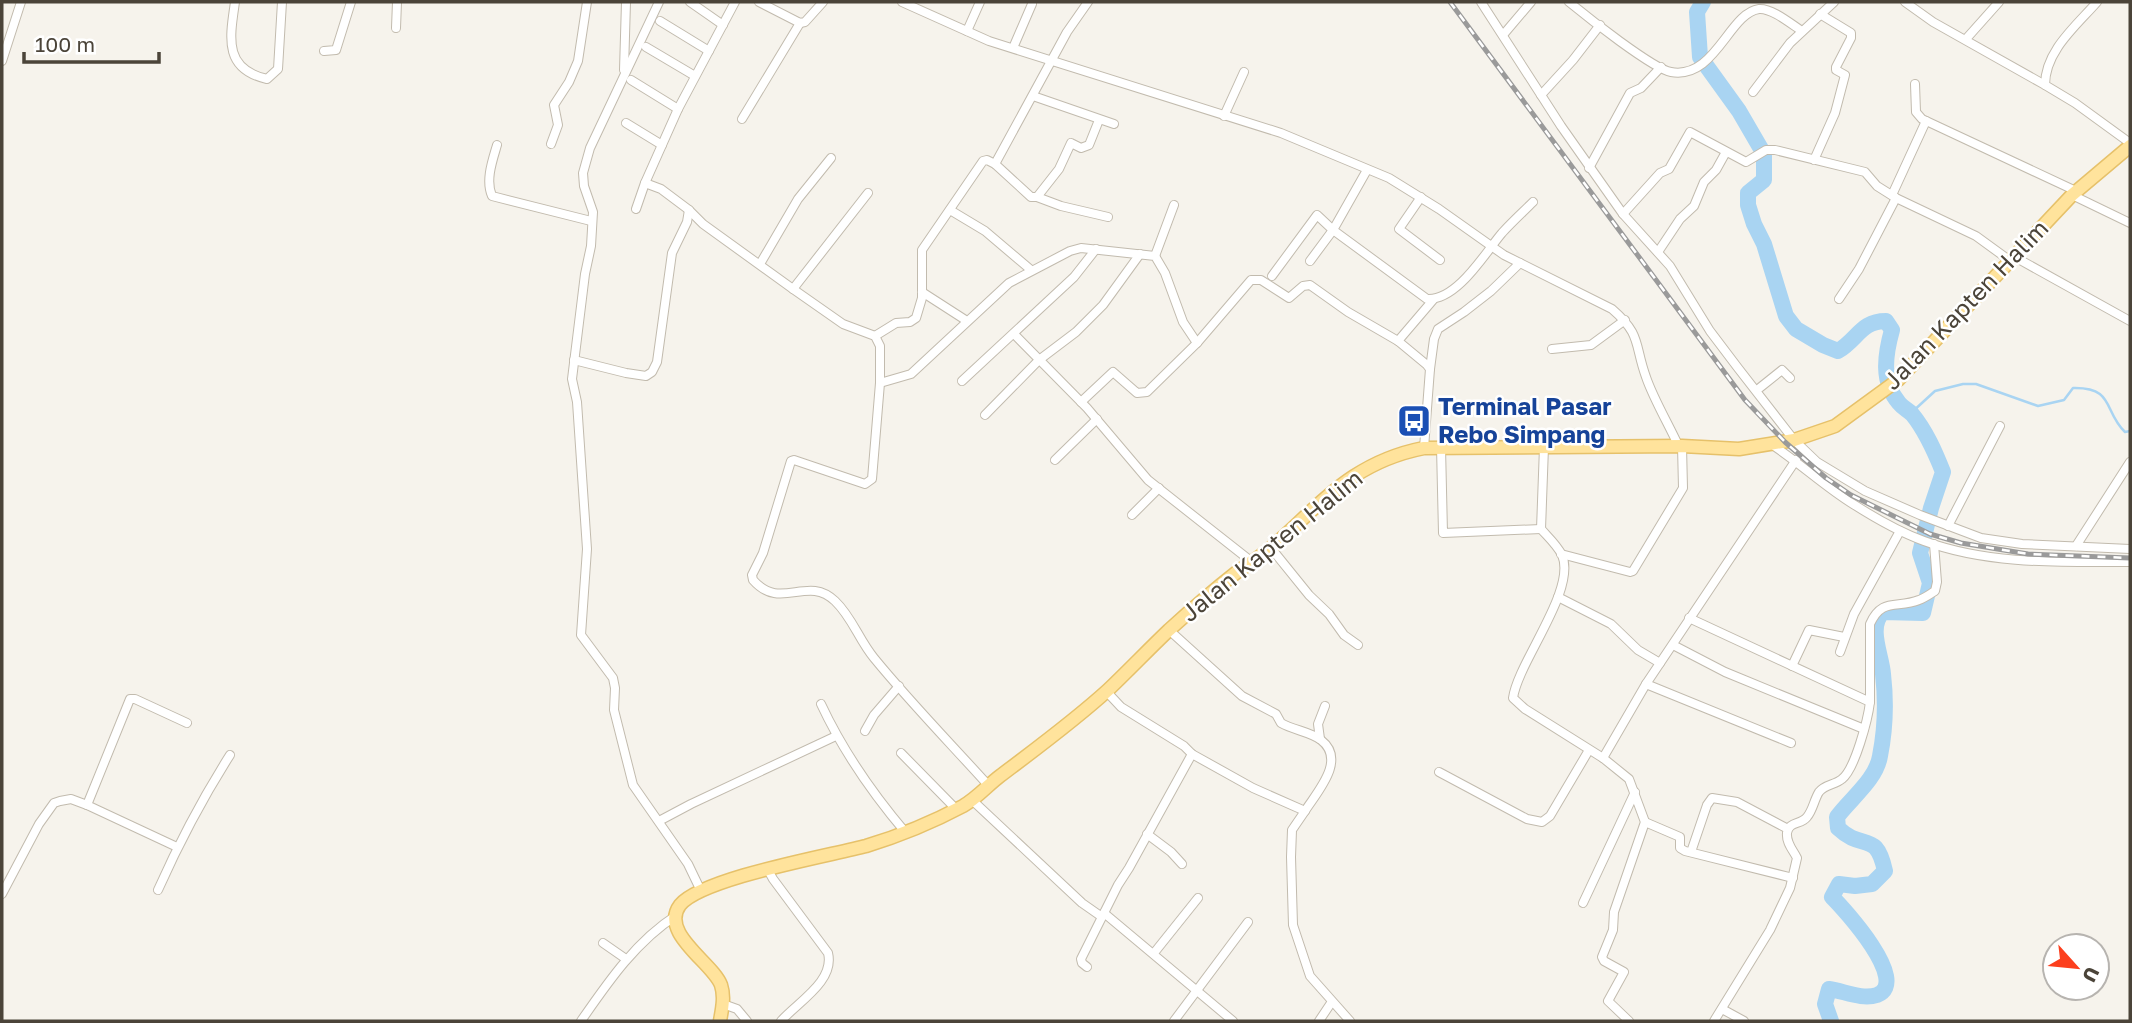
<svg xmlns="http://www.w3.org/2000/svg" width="2132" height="1023" font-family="'Golos Text',sans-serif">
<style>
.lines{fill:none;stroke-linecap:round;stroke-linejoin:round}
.stream{stroke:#a9d4f2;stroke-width:2.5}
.river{stroke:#a9d4f2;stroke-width:16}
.street-casing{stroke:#c2bbae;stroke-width:10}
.primary-casing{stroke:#e6c16a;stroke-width:15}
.street{stroke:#fff;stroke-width:8}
.primary{stroke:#ffe39c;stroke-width:12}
.rail-casing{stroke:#9a9a9a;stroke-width:5}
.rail{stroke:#fff;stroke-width:2.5;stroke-dasharray:8;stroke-linecap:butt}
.labels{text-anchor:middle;stroke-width:5;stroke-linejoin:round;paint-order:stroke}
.street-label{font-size:24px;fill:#4b4439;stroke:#fff}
.transit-label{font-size:24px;font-weight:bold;fill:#164399;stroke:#fff;text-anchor:start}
</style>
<rect width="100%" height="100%" fill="#f6f3ec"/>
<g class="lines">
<path class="stream" d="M1911,413L1935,391L1963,384H1976L2038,406L2064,400L2073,388C2115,387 2103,411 2125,432L2130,431"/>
<path class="river" d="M1703,2L1697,12L1700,57L1739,111L1764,154V180L1748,193V205L1754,224L1764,244L1786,316L1796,329L1823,345L1838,351C1858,339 1861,321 1886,321L1892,330C1885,355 1881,382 1899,403C1903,408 1908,410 1912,414C1926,431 1935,452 1943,472L1931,508L1920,553L1930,583L1923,613L1883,612C1867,627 1882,656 1883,674C1886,700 1885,731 1880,756C1876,780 1851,798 1837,817L1838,828C1863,852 1876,829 1885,871L1872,884L1855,886L1839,884L1832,897C1844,909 1911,982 1877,995C1862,1000 1844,991 1829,989L1825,1004L1831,1021"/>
<defs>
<g id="street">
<path d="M235,2C230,37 223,69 267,79L278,69L282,2"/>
<path d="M659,2L590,148L583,173L584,186L593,212L591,246L585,274L572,379L577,402L587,549L581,635L613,678L615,688L614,710L633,785L688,864L701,891"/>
<path d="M690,2L723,25"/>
<path d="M759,2L800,23L805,22L823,2"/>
<path d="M902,2L989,41L1281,133L1389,178L1439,209L1504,255L1612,309C1642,335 1634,344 1646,377C1653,398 1669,425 1679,447"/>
<path d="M1481,2L1561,126L1623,214L1670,266L1710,331L1738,368L1794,440L1817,462L1865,491L1920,515L1981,538L2022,544L2130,549"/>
<path d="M1569,2C1586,16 1653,69 1671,72C1715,80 1729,13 1759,9C1772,8 1791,24 1802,31"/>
<path d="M1905,2L1933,22L2045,85"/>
<path d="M2097,2C2076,26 2045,51 2045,85L2075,103L2130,143"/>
<path d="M660,21L709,51"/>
<path d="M396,28L397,2"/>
<path d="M967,31L980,2"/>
<path d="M1503,35L1531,2"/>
<path d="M1966,39L1999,2"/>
<path d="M646,47L695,76"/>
<path d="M1013,48L1032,4"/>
<path d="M324,51L336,50L351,2"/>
<path d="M2,61L21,2"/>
<path d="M624,70L626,2"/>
<path d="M631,80L678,109"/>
<path d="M1915,84L1916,112L1922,119L2076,191"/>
<path d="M1753,92L1790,43L1834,2"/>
<path d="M1541,95L1573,60L1600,25"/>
<path d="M1033,96L1114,124"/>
<path d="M1224,116L1244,72"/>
<path d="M742,119L800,23"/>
<path d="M626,123L662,145"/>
<path d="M551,144L558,125L554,105L569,82L578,61L587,2"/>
<path d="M497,145C493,159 485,180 492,196L591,221"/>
<path d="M1814,160L1835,113L1845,75L1836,70V67L1851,38V33L1820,14"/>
<path d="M995,164L1031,197H1037L1059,169L1071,143L1081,148L1089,145L1099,120"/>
<path d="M1589,168L1630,93L1641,88L1661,67"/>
<path d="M1367,170L1333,230L1427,299C1457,301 1485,253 1502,233C1512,222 1523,212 1533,202"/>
<path d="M645,183L661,189L689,210L703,224L793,289L843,324L875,336L880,346V383L911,374L1009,283L1070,251L1081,248L1155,256L1165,273L1183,322L1197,343"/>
<path d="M1892,195L1926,121"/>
<path d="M2072,195L2130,223"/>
<path d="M1037,197L1061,206L1108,217"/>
<path d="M1421,197L1399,229L1440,260"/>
<path d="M636,209L645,183L678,109L735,2"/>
<path d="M950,210L985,231L1031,270"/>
<path d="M1623,214L1660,173L1669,169L1690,132L1746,162L1766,150H1775L1865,172L1877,186L1896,198L1976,236L2009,260"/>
<path d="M1658,252L1680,219L1694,206L1704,182L1716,170L1726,152"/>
<path d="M1155,256L1174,205"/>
<path d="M2013,256L2130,321"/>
<path d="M760,264L798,199L831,158"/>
<path d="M1272,276L1317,215L1333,230L1310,261"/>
<path d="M793,289L868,193"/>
<path d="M922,292L967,321"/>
<path d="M1839,299L1859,269L1896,198"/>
<path d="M1014,334L1087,408L1148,480L1252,562"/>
<path d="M875,336L896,323L910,322L916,318L922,298V250L983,161L987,160L995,164L1067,32L1088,2"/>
<path d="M1398,341L1433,300"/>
<path d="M1552,349L1591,345L1625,320"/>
<path d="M574,360L626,373L646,376L652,372L657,362L672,253L687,222L689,210"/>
<path d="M1430,369L1434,339L1438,329L1464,312L1491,291L1520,263"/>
<path d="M962,381L1074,277L1096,249"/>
<path d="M880,383L872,479L865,484L794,460L791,461L763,553L752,575L753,580C781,612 807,574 835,601C852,617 859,640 874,658C910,702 950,743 988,785"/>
<path d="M1757,390L1782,370L1790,378"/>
<path d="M1081,402L1113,372L1137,393L1147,392L1197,343L1251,280H1261L1289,298L1303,286L1310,285L1348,312L1398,341L1427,365L1430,369L1424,448"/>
<path d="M985,415L1039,360L1076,332L1103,305L1140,254"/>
<path d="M1771,444C1800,463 1824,486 1853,504C1875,518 1899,532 1924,541C1989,565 2062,562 2130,562"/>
<path d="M1441,447L1443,533L1541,529"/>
<path d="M1544,447L1541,529C1548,537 1557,545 1562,555C1577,590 1518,662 1513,698L1525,709L1603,758"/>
<path d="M1055,460L1097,419"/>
<path d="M1132,515L1159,488"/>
<path d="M1948,526L2000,426"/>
<path d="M2076,546L2130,462"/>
<path d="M1271,548L1309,595L1329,614L1344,635L1358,645"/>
<path d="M1561,554L1630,572L1633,571L1683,488L1682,446"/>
<path d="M1558,597L1611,624L1638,650L1660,663"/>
<path d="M1689,618L1870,702C1868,719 1855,769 1842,779C1835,785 1825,784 1819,792C1814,800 1813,810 1807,817C1801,825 1789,821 1787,833C1786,843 1793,850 1797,858L1790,888L1770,930L1714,1021"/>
<path d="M1169,630L1242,696L1276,714L1281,723C1293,730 1311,732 1321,740C1347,760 1317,792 1305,811"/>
<path d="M1673,645L1725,672L1864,729"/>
<path d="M1840,652L1854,614L1900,531"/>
<path d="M1792,666L1809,630L1844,637"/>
<path d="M1646,684L1791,743"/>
<path d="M1106,691L1121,707L1184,746L1192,754L1253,788L1305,811L1292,830L1291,857L1293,925L1310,976L1350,1021"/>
<path d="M1870,702V624C1882,597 1897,609 1919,600C1925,598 1930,594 1935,591L1937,582L1934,544"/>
<path d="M821,704C843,751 872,793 906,833"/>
<path d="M865,731L874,715L899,686"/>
<path d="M1320,739L1318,724L1325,706"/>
<path d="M901,753L956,809"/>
<path d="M1439,772L1527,819L1542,822L1550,816L1589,750"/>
<path d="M972,800L1082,903L1102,917L1104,913L1233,1021"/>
<path d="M87,805L130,699H135L187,723"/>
<path d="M659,821L691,804L836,736"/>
<path d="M1645,822L1680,837V848L1685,851L1793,878"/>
<path d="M1147,834L1171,852L1182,864"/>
<path d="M1691,852L1707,805L1712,798L1737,802L1788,829"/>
<path d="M768,870L773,879L828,953C835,981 798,1002 781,1021"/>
<path d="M158,890C179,843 202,799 230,755"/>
<path d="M2,894L39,824L54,803L60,801L71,799L87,805L177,847"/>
<path d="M1583,903L1635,792"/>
<path d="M1104,913L1118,885L1129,868L1192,754"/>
<path d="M603,943L626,959"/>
<path d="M1154,953L1198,898"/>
<path d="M1087,967L1082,963L1081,959L1102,917"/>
<path d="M723,1004L737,1009L747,1021"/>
<path d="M1722,1009L1744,1021"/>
<path d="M581,1021C608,982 636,941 677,915"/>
<path d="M1174,1021L1248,922"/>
<path d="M1319,1021L1331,1003"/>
<path d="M1629,1021L1608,1001L1624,972L1604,961L1602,957L1613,930L1614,912L1645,822L1629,779L1603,758L1646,684L1796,460"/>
</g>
<path id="primary" d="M720,1021C722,1009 725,997 721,985C713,963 659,933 680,905C702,878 828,856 866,846C899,836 933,822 963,806C977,798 988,785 1000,776C1037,748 1074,721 1108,690C1129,670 1148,650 1169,630C1191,610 1214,590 1237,572C1249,564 1261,556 1272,547C1323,502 1353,462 1424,448L1682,446L1739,449L1794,440L1835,426L1898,380L2072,195L2130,146"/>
</defs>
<use href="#street" class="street-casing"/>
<use href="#primary" class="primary-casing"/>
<use href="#street" class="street"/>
<use href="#primary" class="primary"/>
<defs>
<path id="rail" d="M1450,2L1745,400L1785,442L1826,478L1851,495L1930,534L1961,543L2028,554L2130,558"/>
</defs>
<use href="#rail" class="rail-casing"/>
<use href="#rail" class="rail"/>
</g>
<defs>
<symbol id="bus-square" viewBox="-11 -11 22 22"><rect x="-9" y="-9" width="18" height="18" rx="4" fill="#1a4fb4" stroke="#fff"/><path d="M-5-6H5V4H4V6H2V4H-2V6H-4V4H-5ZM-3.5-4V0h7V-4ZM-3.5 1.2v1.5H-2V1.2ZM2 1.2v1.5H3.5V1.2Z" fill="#fff"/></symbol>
</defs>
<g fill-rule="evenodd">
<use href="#bus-square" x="1395" y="402" width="38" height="38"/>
</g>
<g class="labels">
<g class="street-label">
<text transform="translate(1966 305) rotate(-46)" y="8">Jalan Kapten Halim</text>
<text transform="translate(1272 546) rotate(-39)" y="8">Jalan Kapten Halim</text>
</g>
<g class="transit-label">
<text x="1438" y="415">Terminal Pasar<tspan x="1438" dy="28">Rebo Simpang</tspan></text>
</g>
</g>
<rect width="2132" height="1023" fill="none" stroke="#4b4439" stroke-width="7"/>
<g transform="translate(2076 967) rotate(117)"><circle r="33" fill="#ffffff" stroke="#b7b4b0" stroke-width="2"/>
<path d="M0-5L12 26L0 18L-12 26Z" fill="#fc3f1d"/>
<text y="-10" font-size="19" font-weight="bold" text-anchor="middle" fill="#4b4439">U</text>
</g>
<path d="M24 52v10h135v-10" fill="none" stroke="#4b4439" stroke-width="3.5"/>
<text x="35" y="52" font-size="21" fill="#4b4439" stroke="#ffffff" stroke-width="5" paint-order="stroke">100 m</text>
</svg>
